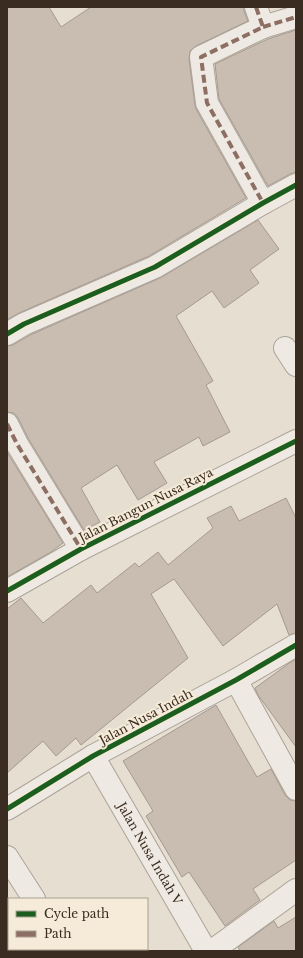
<svg xmlns="http://www.w3.org/2000/svg" width="303" height="958" font-family="'Libre Baskerville',serif">
<style>
.building{fill:#c9bdb2;stroke:#a69a90}
.lines{fill:none;stroke-linecap:round;stroke-linejoin:round}
.minor-casing{stroke:#aba399;stroke-width:24}
.minor{stroke:#eee9e2;stroke-width:22}
.quiet{stroke:#8d6e63;stroke-width:4;stroke-dasharray:8 4;stroke-linecap:butt}
.cycleway-casing{stroke:#f5ebd8;stroke-width:8}
.cycleway{stroke:#1b5e20;stroke-width:5}
.labels{text-anchor:middle;stroke-width:4;stroke-linejoin:round;paint-order:stroke}
.street-label{font-size:12px;fill:#3a2c21;stroke:#f5ebd8}
</style>
<rect width="100%" height="100%" fill="#e5ded1"/>
<g class="building">
<path d="M7,7H49L61,27L91,7H244V11L248,21L196,46L190,51L189,59L195,105L196,109L246,198L149,256L19,313L7,320Z"/>
<path d="M296,30V172L290,174L268,186L219,99L215,64L268,39Z"/>
<path d="M258,220L279,249L250,270L259,283L224,308L212,291L176,316L213,381L206,385L230,432L203,446L199,437L154,462L167,483L138,500L117,465L81,488L100,522L84,530L28,438L18,418L14,413L7,412V346L13,345L30,335L160,278Z"/>
<path d="M7,452L63,543L51,552L7,577Z"/>
<path d="M286,498L296,518V633L289,635L277,604L223,646L174,579L151,594L188,658L81,745L76,738L56,756L43,741L7,773V609L21,598L43,623L91,585L97,593L135,563L139,567L158,552L168,565L213,528L207,518L231,506L239,521Z"/>
<path d="M296,659V747L258,695L255,688L288,664Z"/>
<path d="M216,705L257,777L271,769L285,795L290,800L296,801V860L253,889L260,900L225,926L189,872L182,877L146,816L153,811L123,761Z"/>
<path d="M296,917V951H240L238,947L274,921L278,928Z"/>
</g>
<g class="lines">
<defs>
<g id="minor">
<path d="M256,7L263,27L201,57L207,103L263,203"/>
<path d="M263,27L296,17"/>
<path d="M7,334L24,324L155,267L263,203L296,185"/>
<path d="M285,348L296,365"/>
<path d="M7,424L17,444L81,549"/>
<path d="M7,591L81,549L296,441"/>
<path d="M236,680L296,789"/>
<path id="s1" d="M93,756L206,951"/>
<path d="M7,809L93,756L236,680L296,645"/>
<path d="M7,857L34,899"/>
<path d="M66,949L67,951"/>
<path d="M212,951L296,890"/>
</g>
</defs>
<use href="#minor" class="minor-casing"/>
<use href="#minor" class="minor"/>
<g class="quiet">
<path d="M256,7L263,27L201,57L207,103L263,203"/>
<path d="M263,27L296,17"/>
<path d="M7,424L17,444L81,549"/>
</g>
<defs>
<g id="cycleway">
<path d="M7,334L24,324L155,267L263,203L296,185"/>
<path d="M7,591L81,549L296,441"/>
<path d="M7,809L93,756L236,680L296,645"/>
</g>
</defs>
<use href="#cycleway" class="cycleway-casing"/>
<use href="#cycleway" class="cycleway"/>
</g>
<g class="labels">
<g class="street-label">
<text transform="translate(146 505) rotate(-27)" y="4">Jalan Bangun Nusa Raya</text>
<text transform="translate(146 717) rotate(-28)" y="4">Jalan Nusa Indah</text>
<text dy="4" stroke="none"><textPath href="#s1" startOffset="113">Jalan Nusa Indah V</textPath></text>
</g>
</g>
<rect width="303" height="958" fill="none" stroke="#3a2c21" stroke-width="16"/>
<rect x="8" y="898" width="140" height="52" fill="#f5ebd8" stroke="#aa9f8f"/>
<rect x="16" y="911" width="20" height="6" fill="#1b5e20" stroke="#aa9f8f"/>
<text x="44" y="918" font-size="12" fill="#3a2c21">Cycle path</text>
<rect x="16" y="931" width="20" height="6" fill="#8d6e63" stroke="#aa9f8f"/>
<text x="44" y="938" font-size="12" fill="#3a2c21">Path</text>
</svg>
